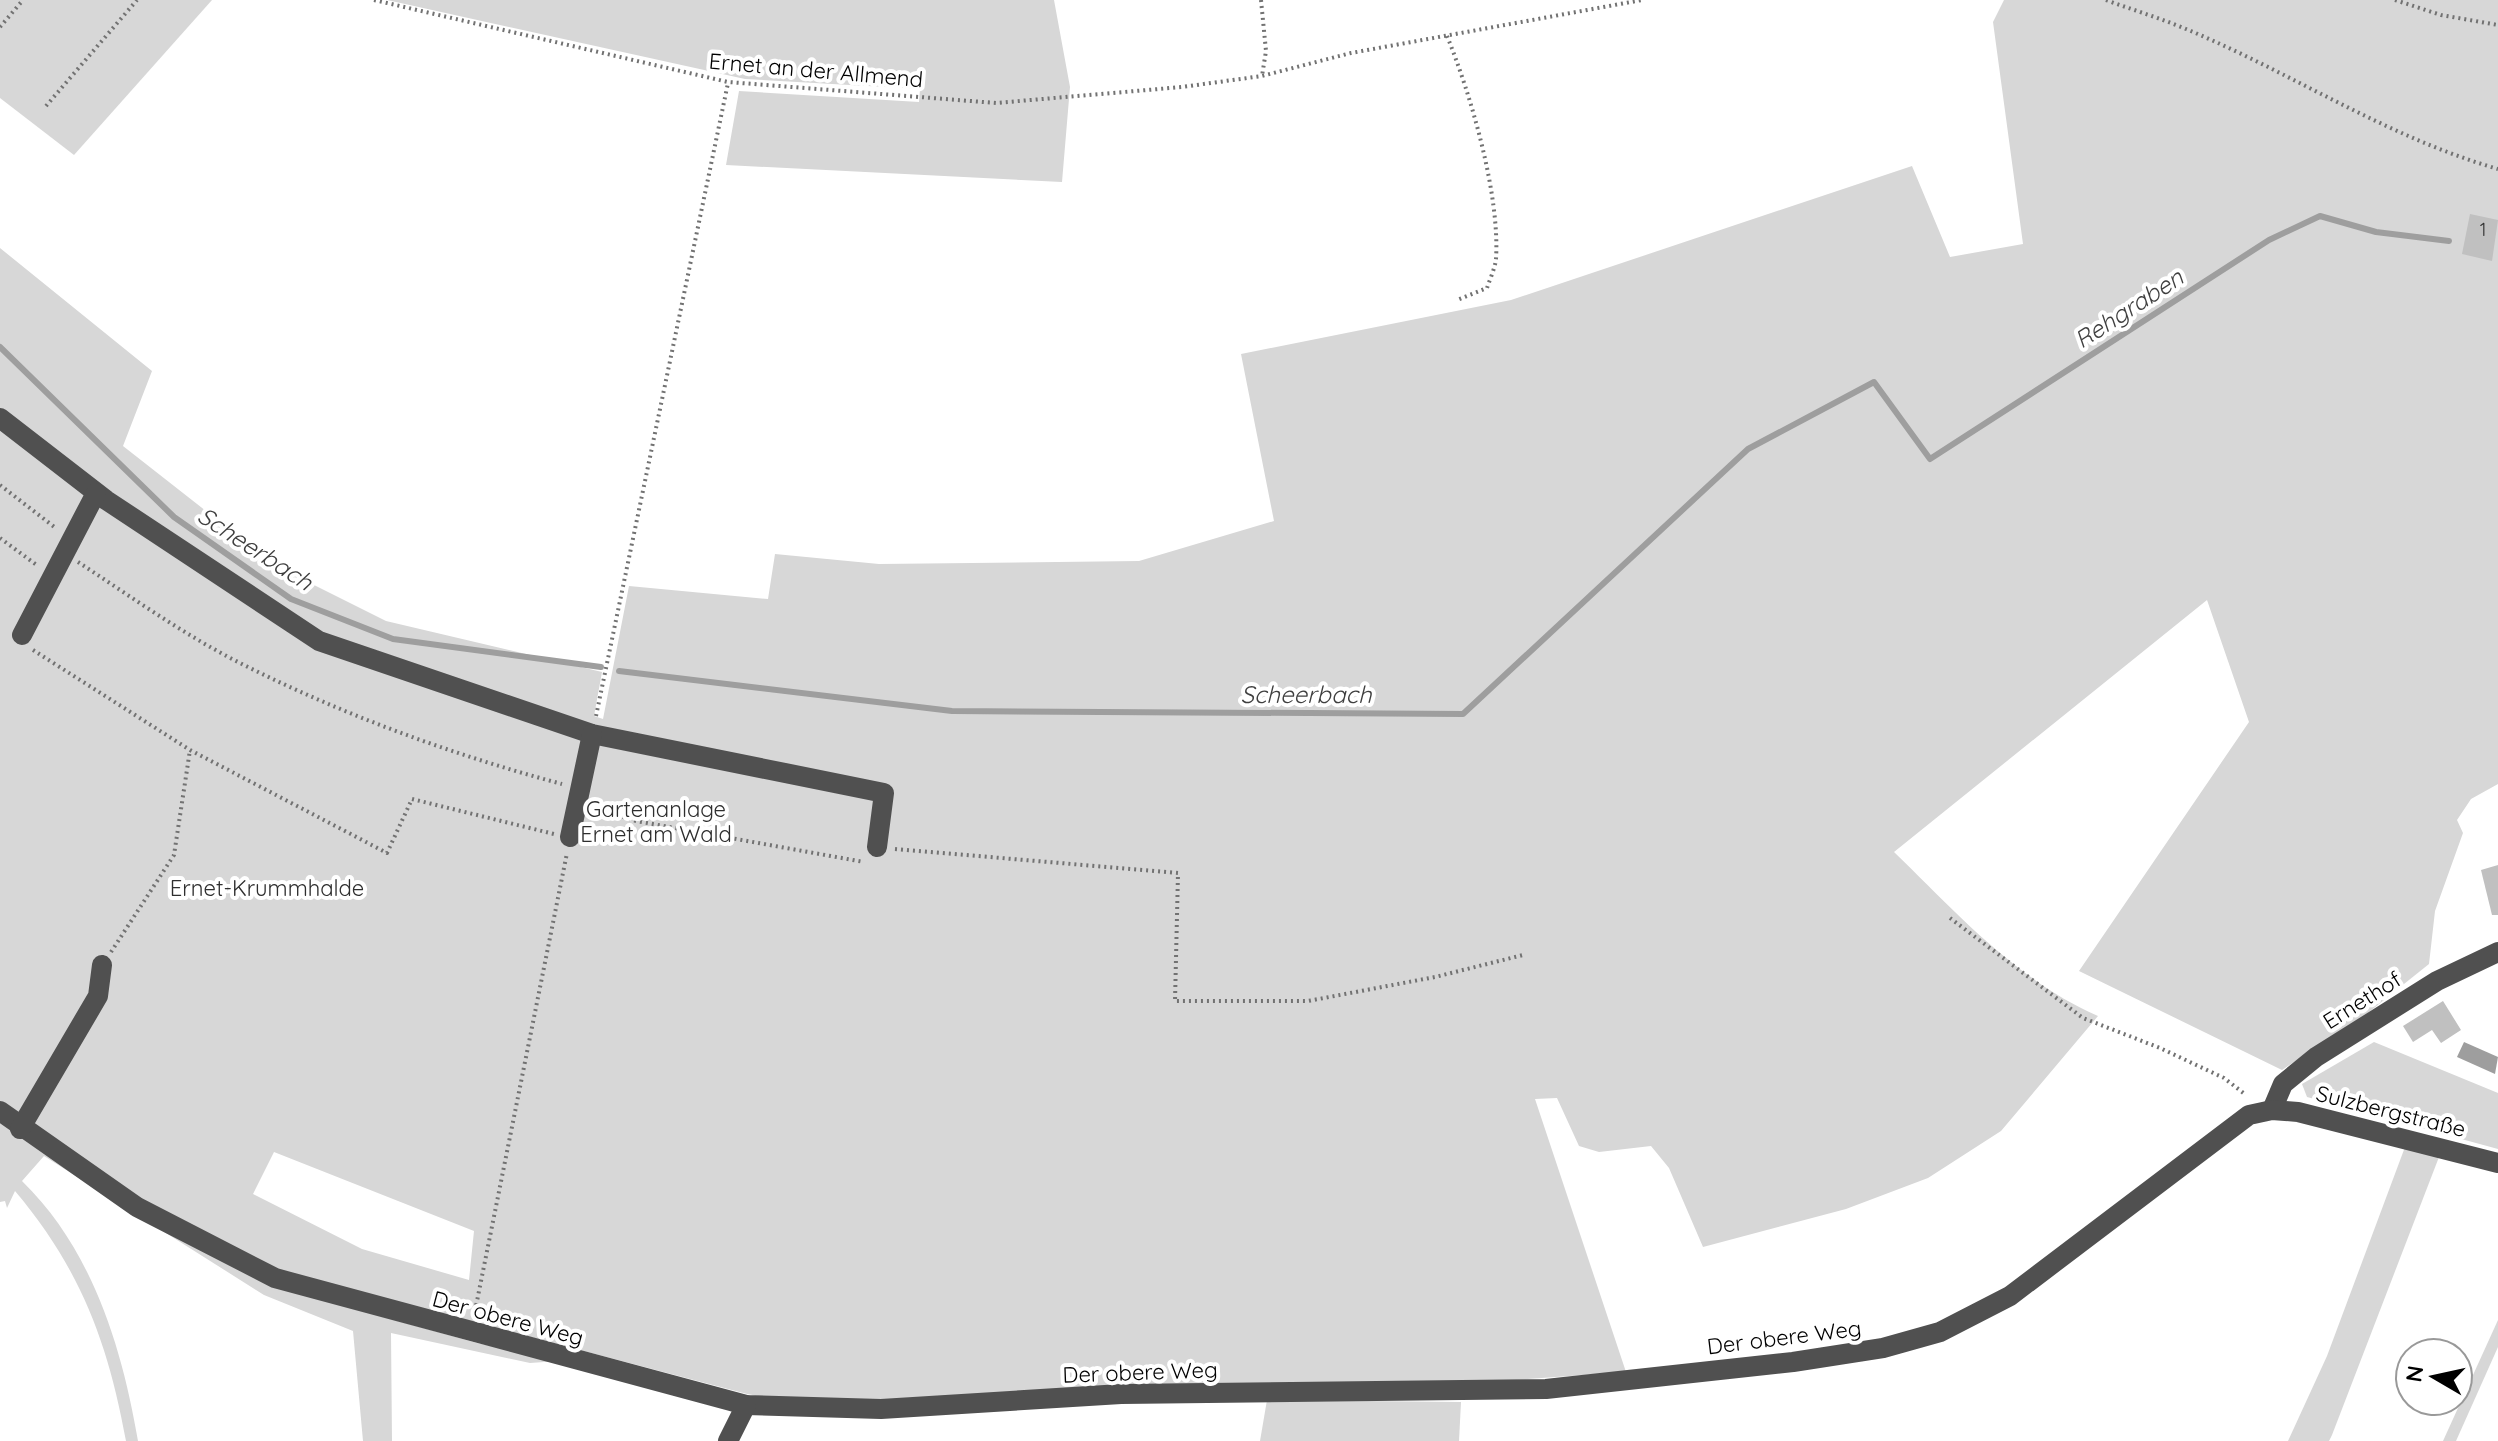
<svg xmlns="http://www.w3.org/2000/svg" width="2498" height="1441" font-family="Quicksand,sans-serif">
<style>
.green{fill:#d7d7d7;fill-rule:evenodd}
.water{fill:#9e9e9e}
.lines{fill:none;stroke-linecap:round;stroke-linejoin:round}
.stream{stroke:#9e9e9e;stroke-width:6}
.building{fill:#c0c0c0}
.path{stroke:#727272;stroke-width:4;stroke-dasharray:2 4;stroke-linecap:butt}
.minor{stroke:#505050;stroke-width:20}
.labels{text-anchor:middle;stroke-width:8;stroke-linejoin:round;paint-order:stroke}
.number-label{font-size:18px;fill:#303030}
.street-label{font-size:22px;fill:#000;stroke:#fff}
.park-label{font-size:22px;fill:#2e2e2e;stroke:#fff}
.water-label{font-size:24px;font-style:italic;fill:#3f3f3f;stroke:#fff}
</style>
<rect width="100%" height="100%" fill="#fff"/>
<g class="green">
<path d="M0,0H212L74,155L0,98Z"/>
<path d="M387,0H1054L1070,87L1062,182L726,165L739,91L919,102L920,89L745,79Z"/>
<path d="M2004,0H2498V784L2471,799L2457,820L2463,833L2435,911L2429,964L2364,1016L2282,1070L2079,971L2249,722L2207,600L1894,852C1957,913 2016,980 2098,1016L2001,1131L1928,1178L1846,1209L1703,1247L1669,1168L1651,1146L1599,1152L1579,1146L1557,1098L1535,1099L1626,1372L1460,1384L791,1402L747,1394L284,1272L48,1153L344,1306L477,1343L558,1361L530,1363L391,1333L392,1441H363L353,1331L264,1295L44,1156L22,1181C92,1249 122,1347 138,1441H126C108,1342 80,1268 15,1191L7,1208L5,1201L0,1202V248L152,371L123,446L220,522L312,584L386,621L602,672L594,716L603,719L629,586L768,599L775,554L879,564L1139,561L1274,521L1241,354L1511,300L1912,166L1950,257L2023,244L1993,22ZM274,1152L474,1231L469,1280L362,1249L253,1194Z"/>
<path d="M2374,1042L2498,1093V1149L2307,1097L2302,1084Z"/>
<path d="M2405,1147L2439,1157L2332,1435L2329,1441H2288L2327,1356Z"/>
<path d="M2498,1320V1347L2456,1441H2443Z"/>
<path d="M1267,1400L1461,1402L1459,1441H1260Z"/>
</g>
<path class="water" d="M2464,1042L2498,1057L2495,1074L2457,1057Z"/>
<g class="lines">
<g class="stream">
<path d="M0,347L174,517L291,599L393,639L601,667"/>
<path d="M619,671L952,711L1463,714L1748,449L1874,382L1930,459L2269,240L2320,216L2376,232L2449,241"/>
</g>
</g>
<g class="building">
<path d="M2470,214L2498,220L2492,261L2462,254Z"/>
<path d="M2498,865V915H2492L2481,870Z"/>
<path d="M2443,1001L2461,1030L2441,1043L2432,1030L2413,1042L2403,1026Z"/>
</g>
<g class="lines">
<g class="path">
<path d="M374,0L728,82L996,103L1182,87L1262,76L1351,53L1642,0"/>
<path d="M1261,0L1266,51L1262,76"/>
<path d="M2106,0C2133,10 2160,18 2186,29C2292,73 2387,137 2498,169"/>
<path d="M2395,0L2441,15L2498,25"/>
<path d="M0,27L23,0"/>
<path d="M1447,36C1471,95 1500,195 1496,259C1495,268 1490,279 1487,288L1457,300"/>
<path d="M46,106L137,0"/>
<path d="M0,485L57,529"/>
<path d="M0,538L38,566"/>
<path d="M78,562C130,596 183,634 238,662C341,714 450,754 562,784"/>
<path d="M33,650L190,750L387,853L412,799L554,834"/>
<path d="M596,716L728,83"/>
<path d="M594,808L636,821L864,862"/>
<path d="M895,849L1178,873L1175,1001H1308L1435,977L1523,955"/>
<path d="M1950,918L2083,1018L2160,1048L2224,1078L2246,1095"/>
<path d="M111,952L174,855L190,750"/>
<path d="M475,1311L567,853"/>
</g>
<g class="minor">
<path d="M0,418L106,500L319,641L592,734L884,793L877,847"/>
<path d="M22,635L96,493"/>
<path d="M570,837L592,734"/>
<path d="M2272,1110L2283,1084L2316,1057L2437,981L2498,952"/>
<path d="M0,1111L137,1207L275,1278L746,1405L881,1409L1121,1394L1546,1389L1793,1362L1883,1348L1940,1332L2010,1296L2249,1115L2272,1110L2298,1112L2498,1163"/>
<path d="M20,1129L98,996L102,965"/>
<path d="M728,1441L746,1405"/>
</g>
</g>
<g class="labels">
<g class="number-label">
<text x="2483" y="236">1</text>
</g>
<g class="street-label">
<text transform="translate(816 70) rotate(5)" y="8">Ernet an der Allmend</text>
<text transform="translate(2362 1000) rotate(-32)" y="8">Ernethof</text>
<text transform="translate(2391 1111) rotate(14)" y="8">Sulzbergstraße</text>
<text transform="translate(508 1318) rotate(15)" y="8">Der obere Weg</text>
<text transform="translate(1784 1337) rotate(-7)" y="8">Der obere Weg</text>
<text transform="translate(1140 1372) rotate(-2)" y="8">Der obere Weg</text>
</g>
<g class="park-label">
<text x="656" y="817">Gartenanlage<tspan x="656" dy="25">Ernet am Wald</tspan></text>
<text x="267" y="896">Ernet-Krummhalde</text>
</g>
<g class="water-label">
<text transform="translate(2129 309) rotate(-33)" y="8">Rehgraben</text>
<text transform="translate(255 549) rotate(33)" y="8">Scheerbach</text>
<text x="1306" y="703">Scheerbach</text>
</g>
</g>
<g transform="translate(2434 1377) rotate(279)"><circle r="38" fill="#ffffff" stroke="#999999" stroke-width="2"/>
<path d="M0-6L14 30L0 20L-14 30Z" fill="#000000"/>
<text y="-12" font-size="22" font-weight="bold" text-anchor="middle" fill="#000000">N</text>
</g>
</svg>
